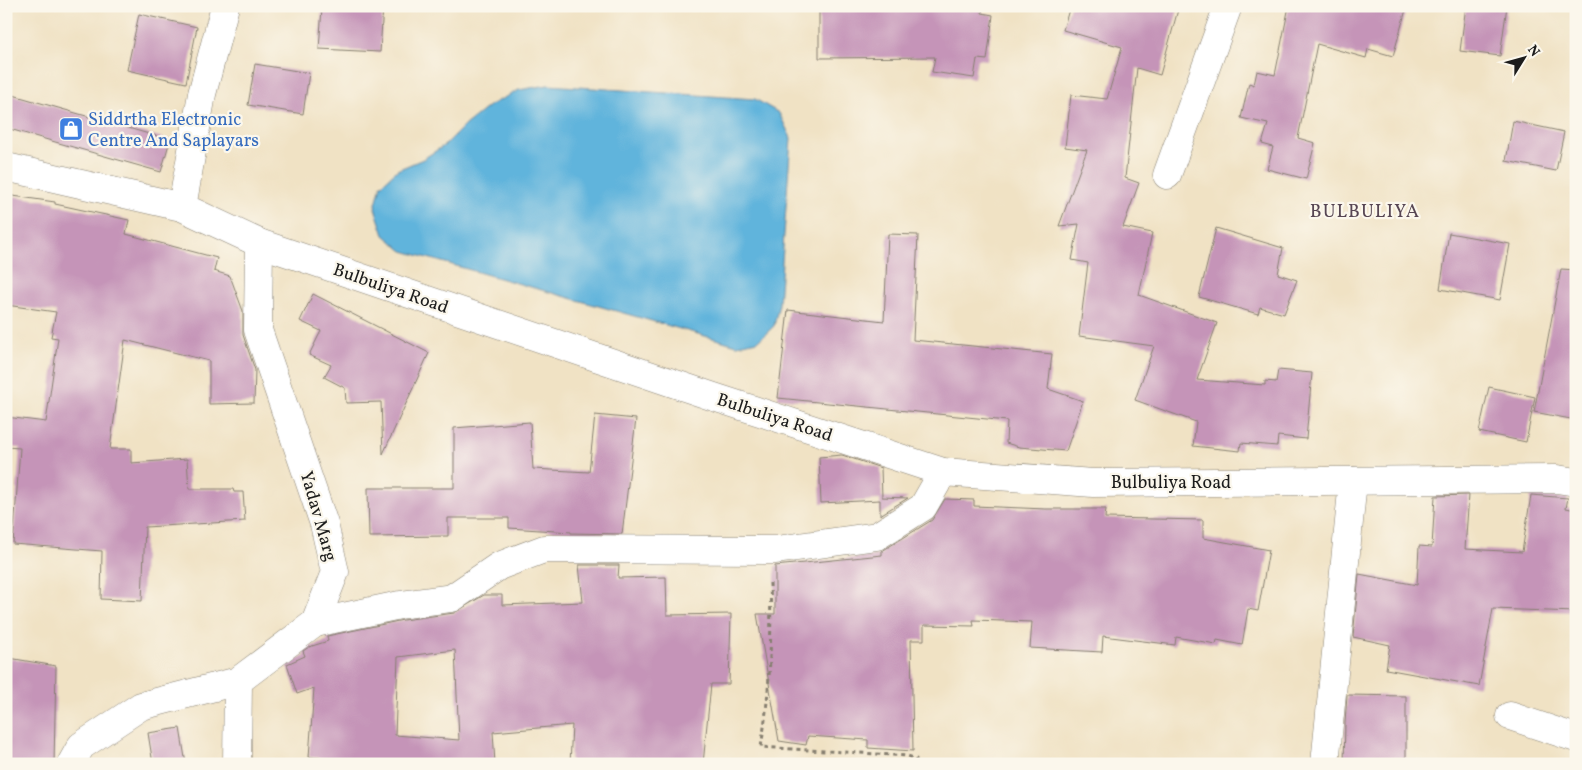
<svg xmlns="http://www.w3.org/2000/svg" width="1582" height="770" font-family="Vollkorn,serif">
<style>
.water{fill:#60b4dc;stroke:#3e687c}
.building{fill:#c594b8;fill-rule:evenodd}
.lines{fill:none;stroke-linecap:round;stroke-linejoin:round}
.minor-casing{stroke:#867f70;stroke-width:29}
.tertiary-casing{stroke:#867f70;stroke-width:29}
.secondary-casing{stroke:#867f70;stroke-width:29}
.path{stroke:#867f70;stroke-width:3;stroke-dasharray:4 4;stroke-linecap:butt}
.minor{stroke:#fff;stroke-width:28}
.tertiary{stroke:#fff;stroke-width:28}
.secondary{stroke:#fff;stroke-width:28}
.labels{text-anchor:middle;stroke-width:4.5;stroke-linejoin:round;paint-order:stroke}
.shop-label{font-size:18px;fill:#366cbe;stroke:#fbf7ec;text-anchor:start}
.street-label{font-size:18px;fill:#1c1c1c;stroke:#fbf7ec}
.neighbourhood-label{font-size:19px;letter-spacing:1px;fill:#574653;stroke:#fbf7ec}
</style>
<rect width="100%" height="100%" fill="#fbf7ec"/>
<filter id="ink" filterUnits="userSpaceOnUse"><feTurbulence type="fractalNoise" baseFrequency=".02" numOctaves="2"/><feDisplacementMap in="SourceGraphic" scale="10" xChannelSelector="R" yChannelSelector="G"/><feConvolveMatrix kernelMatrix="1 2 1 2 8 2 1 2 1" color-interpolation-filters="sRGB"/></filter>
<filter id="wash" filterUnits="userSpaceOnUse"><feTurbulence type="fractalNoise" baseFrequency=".0096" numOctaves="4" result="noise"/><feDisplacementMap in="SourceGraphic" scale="20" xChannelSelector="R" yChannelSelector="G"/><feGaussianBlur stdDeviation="1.12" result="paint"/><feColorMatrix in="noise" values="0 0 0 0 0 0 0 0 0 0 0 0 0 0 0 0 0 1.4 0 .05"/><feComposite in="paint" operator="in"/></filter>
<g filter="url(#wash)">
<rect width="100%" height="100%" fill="#f0e2c4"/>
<path class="water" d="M548,85L755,99L779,113L791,138L779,304L774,326L758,341L737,345L403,251L384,235L375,208L381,185L397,170L423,159L445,145L465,125L490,105L519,90Z"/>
<g id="blocks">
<g class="building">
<path d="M335,6H383L380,52L319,49L322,8L335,9Z"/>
<path d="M819,6H983L982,13L993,15L987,60L977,59L974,78L932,72L935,57L819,58Z"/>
<path d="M1070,6H1179L1160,75L1137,68L1125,178L1139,183L1123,227L1152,233L1139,295L1217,323L1197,380L1265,385V381L1276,382L1278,370L1312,373L1306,439L1278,436L1277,446L1241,443L1240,451L1193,446L1196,422L1135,400L1154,346L1079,336L1088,263L1072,260L1079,224L1059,226L1087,150L1065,147L1071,95L1107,99L1122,47L1063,30Z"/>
<path d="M1289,6H1407L1393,56L1368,49L1366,58L1317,44L1298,138L1315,143L1306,179L1267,169L1273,147L1262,144L1268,124L1241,118L1249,83L1254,85L1257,71L1275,75Z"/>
<path d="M1466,6H1507L1500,56L1460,51Z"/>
<path d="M139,14L197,27L186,83L127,70Z"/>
<path d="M255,64L309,73L303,114L248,105Z"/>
<path d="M6,93L170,140L161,172L6,128Z"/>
<path d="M1513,121L1564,132L1556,171L1506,161Z"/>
<path d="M6,195L55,202V204L129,220L126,234L217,258L214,271L230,276L243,311V335L255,370L254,403L209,404V361L125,340L110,449H131V463L187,459L189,489H233L234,492H243L245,521L145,527L142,601L101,599L102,551L13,544L20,448L6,447V417L46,422L58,338L51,337L56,312L6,305Z"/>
<path d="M1216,228L1283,248L1278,274L1297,280L1284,314L1260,307L1258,314L1199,297Z"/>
<path d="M1449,233L1510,244L1500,300L1440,289Z"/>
<path d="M888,234L918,235L913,340L1052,354L1048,389L1083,401L1066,451L1019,447L1006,443L1007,421L778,398L788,310L884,321Z"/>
<path d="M1561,269L1576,270V420L1534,412Z"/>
<path d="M313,294L429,353L383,454L381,402L346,403L345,388L324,377L331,365L309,355L321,331L300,321Z"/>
<path d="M1489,387L1535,397L1526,442L1479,432Z"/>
<path d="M595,415L636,419L622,534L571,533V532L509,528V518H448V536L369,537L368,488H454V428L530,422L533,469L589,472Z"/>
<path d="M842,455L881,468L882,497L908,498L880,515V500L821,503L819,457Z"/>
<path d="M1469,495L1465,549L1522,552L1531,495L1568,498L1566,508L1576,510V612L1493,609L1479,686L1386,669L1390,645L1353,637L1359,574L1417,585L1419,546L1432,547L1435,496Z"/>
<path d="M945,499L974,500V506L1046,509H1106L1105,518L1203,520V538L1269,550L1258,611L1248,609L1242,645L1217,640L1216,644L1176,637L1175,645L1103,636L1102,652L1030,648L1032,622L973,620L974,626L924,625V640H911L913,751L868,748V740L808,736L806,745L779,741L757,614H775V566L882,555V551L932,520Z"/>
<path d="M579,565H619L618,578L666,577L667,615L731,614L729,684H711L703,764H570L572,725L493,732L495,764H391L309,757L314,688L297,694L287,664L305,656L303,651L309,647L328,641L327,636L403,620L454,613L484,595H502V605L583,602ZM455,650L459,740L395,735L398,657Z"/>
<path d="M9,658L56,666L54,764H6V676Z"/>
<path d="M1347,695L1406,696V764H1344L1345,723Z"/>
<path d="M180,728L186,764H153L148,733Z"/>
</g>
</g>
</g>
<g filter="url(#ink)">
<use href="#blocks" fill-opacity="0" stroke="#867f70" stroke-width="1"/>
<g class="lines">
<defs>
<g id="minor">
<path d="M1167,175L1228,6"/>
<path d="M315,623L400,605L452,598L499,566L544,549L776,550L877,536L923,507L943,472"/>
<path d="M1510,716L1576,738"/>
<path d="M71,764L81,746L141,706L238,681L315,623L335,572L324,524L258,330L259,243"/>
<path d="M237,764L238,681"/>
<path d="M1325,764L1353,481"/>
</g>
<path id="tertiary" d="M182,207L202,94L225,6"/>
<path id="secondary" d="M6,167L182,207L259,243L714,397L943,472L1093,483L1557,479L1576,482"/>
</defs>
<use href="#minor" class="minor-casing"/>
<use href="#tertiary" class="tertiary-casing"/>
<use href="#secondary" class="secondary-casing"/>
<path class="path" d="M770,583C772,638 770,693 761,747L908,756L916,759V764"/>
<use href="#minor" class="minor"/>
<use href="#tertiary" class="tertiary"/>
<use href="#secondary" class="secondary"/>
</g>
</g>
<defs>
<symbol id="shop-square" viewBox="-11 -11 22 22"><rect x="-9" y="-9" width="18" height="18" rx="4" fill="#3f7fe0" stroke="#fbf7ec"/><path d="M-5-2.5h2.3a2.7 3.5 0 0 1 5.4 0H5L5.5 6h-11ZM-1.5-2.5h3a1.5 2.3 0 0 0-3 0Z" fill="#fff"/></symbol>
</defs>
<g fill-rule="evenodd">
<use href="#shop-square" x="57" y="115" width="28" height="28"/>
</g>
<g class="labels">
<g class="shop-label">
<text x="88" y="125">Siddrtha Electronic<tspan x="88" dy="21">Centre And Saplayars</tspan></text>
</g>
<g class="street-label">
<text transform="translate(391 288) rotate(19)" y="6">Bulbuliya Road</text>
<text transform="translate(775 417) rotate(18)" y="6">Bulbuliya Road</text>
<text x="1171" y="488">Bulbuliya Road</text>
<text transform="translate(319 516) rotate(74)" y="6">Yadav Marg</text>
</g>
<g class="neighbourhood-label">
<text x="1365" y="217">BULBULIYA</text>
</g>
</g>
<rect width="1582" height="770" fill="none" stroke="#fbf7ec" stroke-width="25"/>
<g transform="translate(1524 58) rotate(53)" stroke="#fbf7ec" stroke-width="4" paint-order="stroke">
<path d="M0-4L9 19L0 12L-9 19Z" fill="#1c1c1c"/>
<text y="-8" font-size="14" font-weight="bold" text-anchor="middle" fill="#1c1c1c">N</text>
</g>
</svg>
